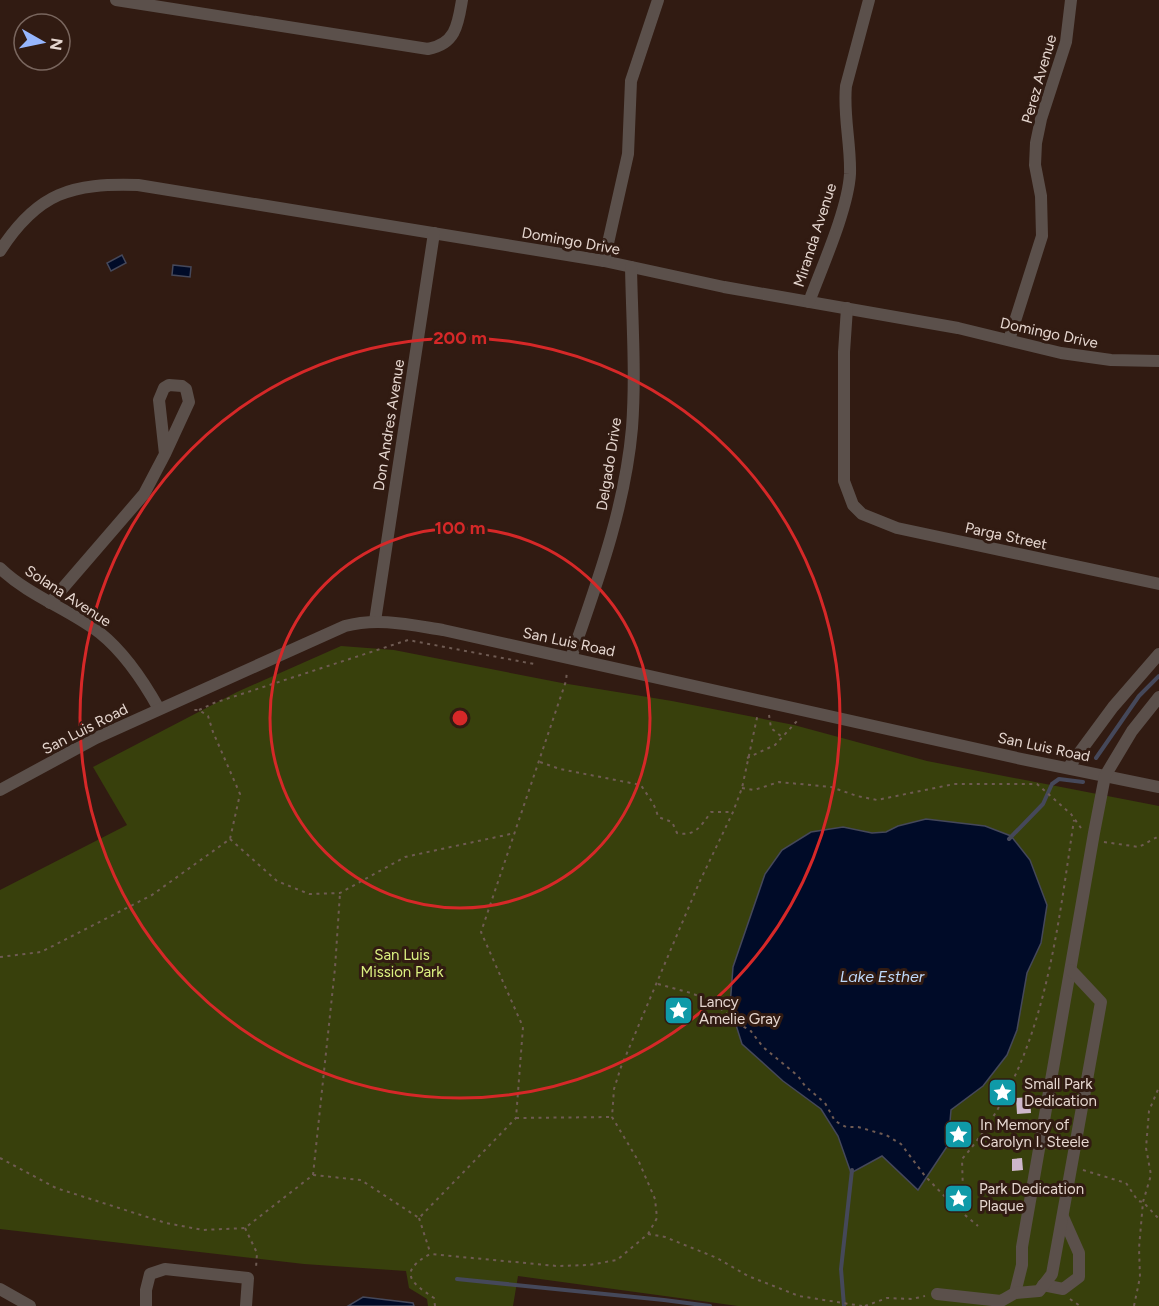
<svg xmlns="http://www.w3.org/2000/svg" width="1159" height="1306" font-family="Figtree,sans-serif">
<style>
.green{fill:#38400c}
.water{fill:#000b28;stroke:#45485a;stroke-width:1.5}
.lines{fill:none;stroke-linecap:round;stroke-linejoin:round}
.stream{stroke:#45485a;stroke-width:4}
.building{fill:#ceb7cb}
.path{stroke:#6f5b53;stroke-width:2;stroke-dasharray:3 4.5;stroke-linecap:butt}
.minor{stroke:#5b504b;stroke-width:12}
.ring{fill:none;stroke:#d62828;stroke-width:3}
.labels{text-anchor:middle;stroke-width:6;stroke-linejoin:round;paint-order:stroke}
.street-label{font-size:15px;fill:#e6d7d0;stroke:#311b12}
.park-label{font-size:15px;fill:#dbf080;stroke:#311b12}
.poi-label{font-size:15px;fill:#e6d7d0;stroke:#311b12;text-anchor:start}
.water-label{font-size:16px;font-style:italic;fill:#bed9fb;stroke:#311b12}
.centre{fill:#d62828;stroke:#311b12;stroke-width:3}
.ring-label{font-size:18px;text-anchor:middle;font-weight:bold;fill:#d62828;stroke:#311b12;stroke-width:6;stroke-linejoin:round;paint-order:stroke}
</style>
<rect width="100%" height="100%" fill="#311b12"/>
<path class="green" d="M341,646L394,650L562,683L672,701L794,725L927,761L1159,806V1306H738L518,1276L513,1306H428L427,1299L409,1288L406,1271L304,1264L0,1229V890L127,825L93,767L237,692Z"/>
<g class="water">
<path d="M122,255L126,263L111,271L107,263Z"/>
<path d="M173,265L191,267L190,277L172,275Z"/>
<path d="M926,819L985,826L1011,836L1030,860L1047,905L1041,943L1027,973L1017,1030L1007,1055L983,1086L951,1110L948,1145L918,1190L882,1156L851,1173L838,1136L821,1109L783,1081L742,1044L730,1006L733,967L765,874L782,850L811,832L843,827L872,833L886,832L898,826Z"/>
<path d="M363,1297L413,1303L414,1306H348Z"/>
</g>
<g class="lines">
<g class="stream">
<path d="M1096,758L1139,696L1159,676"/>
<path d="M1009,839L1043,804L1052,784L1059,779L1083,782"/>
<path d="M457,1279L664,1300L710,1306"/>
<path d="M844,1306L841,1269L852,1170"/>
</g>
</g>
<g class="building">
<path d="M1030,1097L1031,1113L1017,1114L1016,1098Z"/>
<path d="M1022,1158L1023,1170L1012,1171V1159Z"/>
</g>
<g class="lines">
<g class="path">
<path d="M199,710L214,703L408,640L534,664"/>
<path d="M769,715L771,728L782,737"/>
<path d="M747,758L775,745L797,721"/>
<path d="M540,762L560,769L641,785C648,797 655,803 658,817L672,822L677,833C695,837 701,826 711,812H732"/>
<path d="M742,788L754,790L779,782L831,787L857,796L877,800L954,784H1037L1071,814L1081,828"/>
<path d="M230,839L277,881L309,894L340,893L405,857L515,833"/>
<path d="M1104,842L1139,847L1159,836"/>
<path d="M0,957L41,952L152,895L230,839L240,794L213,732L208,716L199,710H192"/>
<path d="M658,984L691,993L713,1002L740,1025L750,1030L763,1047L798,1076L805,1086L825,1103L835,1121L846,1127H858L886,1135L901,1144L925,1176L952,1204L978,1226"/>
<path d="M516,1118L612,1117"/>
<path d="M0,1158L56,1188L166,1223L203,1230L245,1228L313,1175L361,1180L419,1218L516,1118L523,1027L481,932L566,681L567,671"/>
<path d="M1083,1170L1126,1183L1138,1201L1143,1202L1159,1219"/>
<path d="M313,1175L335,968L340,893"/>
<path d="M958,1210L963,1192L962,1159C1044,1065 1056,939 1074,820"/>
<path d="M419,1218L430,1252"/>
<path d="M245,1228L257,1253L256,1268"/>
<path d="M648,1234L665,1237L717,1258L748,1276L799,1296L862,1306"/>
<path d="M1070,1299L1080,1306"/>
<path d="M435,1306L434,1298C410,1282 398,1272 430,1254L557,1266L589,1265L617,1260L648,1234L657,1218L655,1199L639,1162L612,1117L614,1089L621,1067L699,883L733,812L742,788L758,713"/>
<path d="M865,1306L887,1298L912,1299L925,1296"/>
<path d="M1134,1306L1140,1277L1139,1248L1143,1202L1151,1175L1146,1148L1149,1111L1159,1087"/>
</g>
<g class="minor">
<path d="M116,0L428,49C456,44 458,24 462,0"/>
<path d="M0,251C38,192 72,183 138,185L604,261L724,287L958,328L1061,353L1111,360L1159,361"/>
<path d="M604,261L628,154L631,81L658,0"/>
<path d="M809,302C822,267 848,209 850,174C851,144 843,115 846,86L869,0"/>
<path d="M847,308L844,352V481L853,505L862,514L897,528L1159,584"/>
<path d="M1009,340L1042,236L1041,196L1035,165L1036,143L1041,119L1066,42L1071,0"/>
<path d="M0,568C29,596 69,609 100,633C125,653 144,682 159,709"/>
<path d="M50,603L144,494L165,454L189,402L186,389L182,386L169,385L164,388L159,400L165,454"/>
<path d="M375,621L434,233"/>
<path d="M571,658C597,583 625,508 632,428C636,374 632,320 631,267"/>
<path d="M1068,768L1113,707L1159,654"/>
<path d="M0,790L96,738L345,626C378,617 411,625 443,630L1017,758L1159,787"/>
<path d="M1043,1285L1063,1289L1079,1277V1253L1063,1217"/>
<path d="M0,1289L30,1306"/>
<path d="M1015,1293L1022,1265V1247L1094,833L1105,776L1132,731L1159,697"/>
<path d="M937,1294L1001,1301L1015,1293L1039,1291L1052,1274L1101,1002L1071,970"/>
<path d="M146,1306V1290L150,1274L165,1269L248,1278L246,1306"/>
</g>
</g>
<g class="ring">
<circle cx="460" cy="718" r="190"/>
<circle cx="460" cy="718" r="380"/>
</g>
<defs>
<symbol id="sight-square" viewBox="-11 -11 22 22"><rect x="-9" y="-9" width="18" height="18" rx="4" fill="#0f9aa8" stroke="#311b12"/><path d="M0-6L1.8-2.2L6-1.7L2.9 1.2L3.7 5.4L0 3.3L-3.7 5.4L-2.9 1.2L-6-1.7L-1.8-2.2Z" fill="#fff"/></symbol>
</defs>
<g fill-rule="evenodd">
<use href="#sight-square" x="662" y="994" width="33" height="33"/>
<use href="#sight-square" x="986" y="1076" width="33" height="33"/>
<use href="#sight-square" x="942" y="1118" width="33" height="33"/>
<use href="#sight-square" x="942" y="1182" width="33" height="33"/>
</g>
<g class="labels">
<g class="street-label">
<text transform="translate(1039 79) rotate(-74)" y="5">Perez Avenue</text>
<text transform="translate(815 235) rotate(-72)" y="5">Miranda Avenue</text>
<text transform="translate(571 241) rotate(10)" y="5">Domingo Drive</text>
<text transform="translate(1049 333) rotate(12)" y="5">Domingo Drive</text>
<text transform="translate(389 425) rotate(-81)" y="5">Don Andres Avenue</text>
<text transform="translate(609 464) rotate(-81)" y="5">Delgado Drive</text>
<text transform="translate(1006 536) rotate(12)" y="5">Parga Street</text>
<text transform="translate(68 596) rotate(33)" y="5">Solana Avenue</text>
<text transform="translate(569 642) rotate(12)" y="5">San Luis Road</text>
<text transform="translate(85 729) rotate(-27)" y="5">San Luis Road</text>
<text transform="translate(1044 747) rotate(12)" y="5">San Luis Road</text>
</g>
<g class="park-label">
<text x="402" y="960">San Luis<tspan x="402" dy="17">Mission Park</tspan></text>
</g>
<g class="poi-label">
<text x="699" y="1007">Lancy<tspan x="699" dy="17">Amelie Gray</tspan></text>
<text x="1024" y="1089">Small Park<tspan x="1024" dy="17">Dedication</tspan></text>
<text x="980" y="1130">In Memory of<tspan x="980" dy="17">Carolyn I. Steele</tspan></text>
<text x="979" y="1194">Park Dedication<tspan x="979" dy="17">Plaque</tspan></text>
</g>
<g class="water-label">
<text x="882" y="982">Lake Esther</text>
</g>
</g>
<circle cx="460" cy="718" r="9" class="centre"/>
<g class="ring-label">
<text x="460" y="344">200 m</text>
<text x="460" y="534">100 m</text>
</g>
<g transform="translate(42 42) rotate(99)"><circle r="28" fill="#311b12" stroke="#79665e" stroke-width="1.5"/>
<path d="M0-4.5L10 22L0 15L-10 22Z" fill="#96b6fd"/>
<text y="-9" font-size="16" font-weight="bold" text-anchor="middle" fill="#e6d7d0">N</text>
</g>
</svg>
